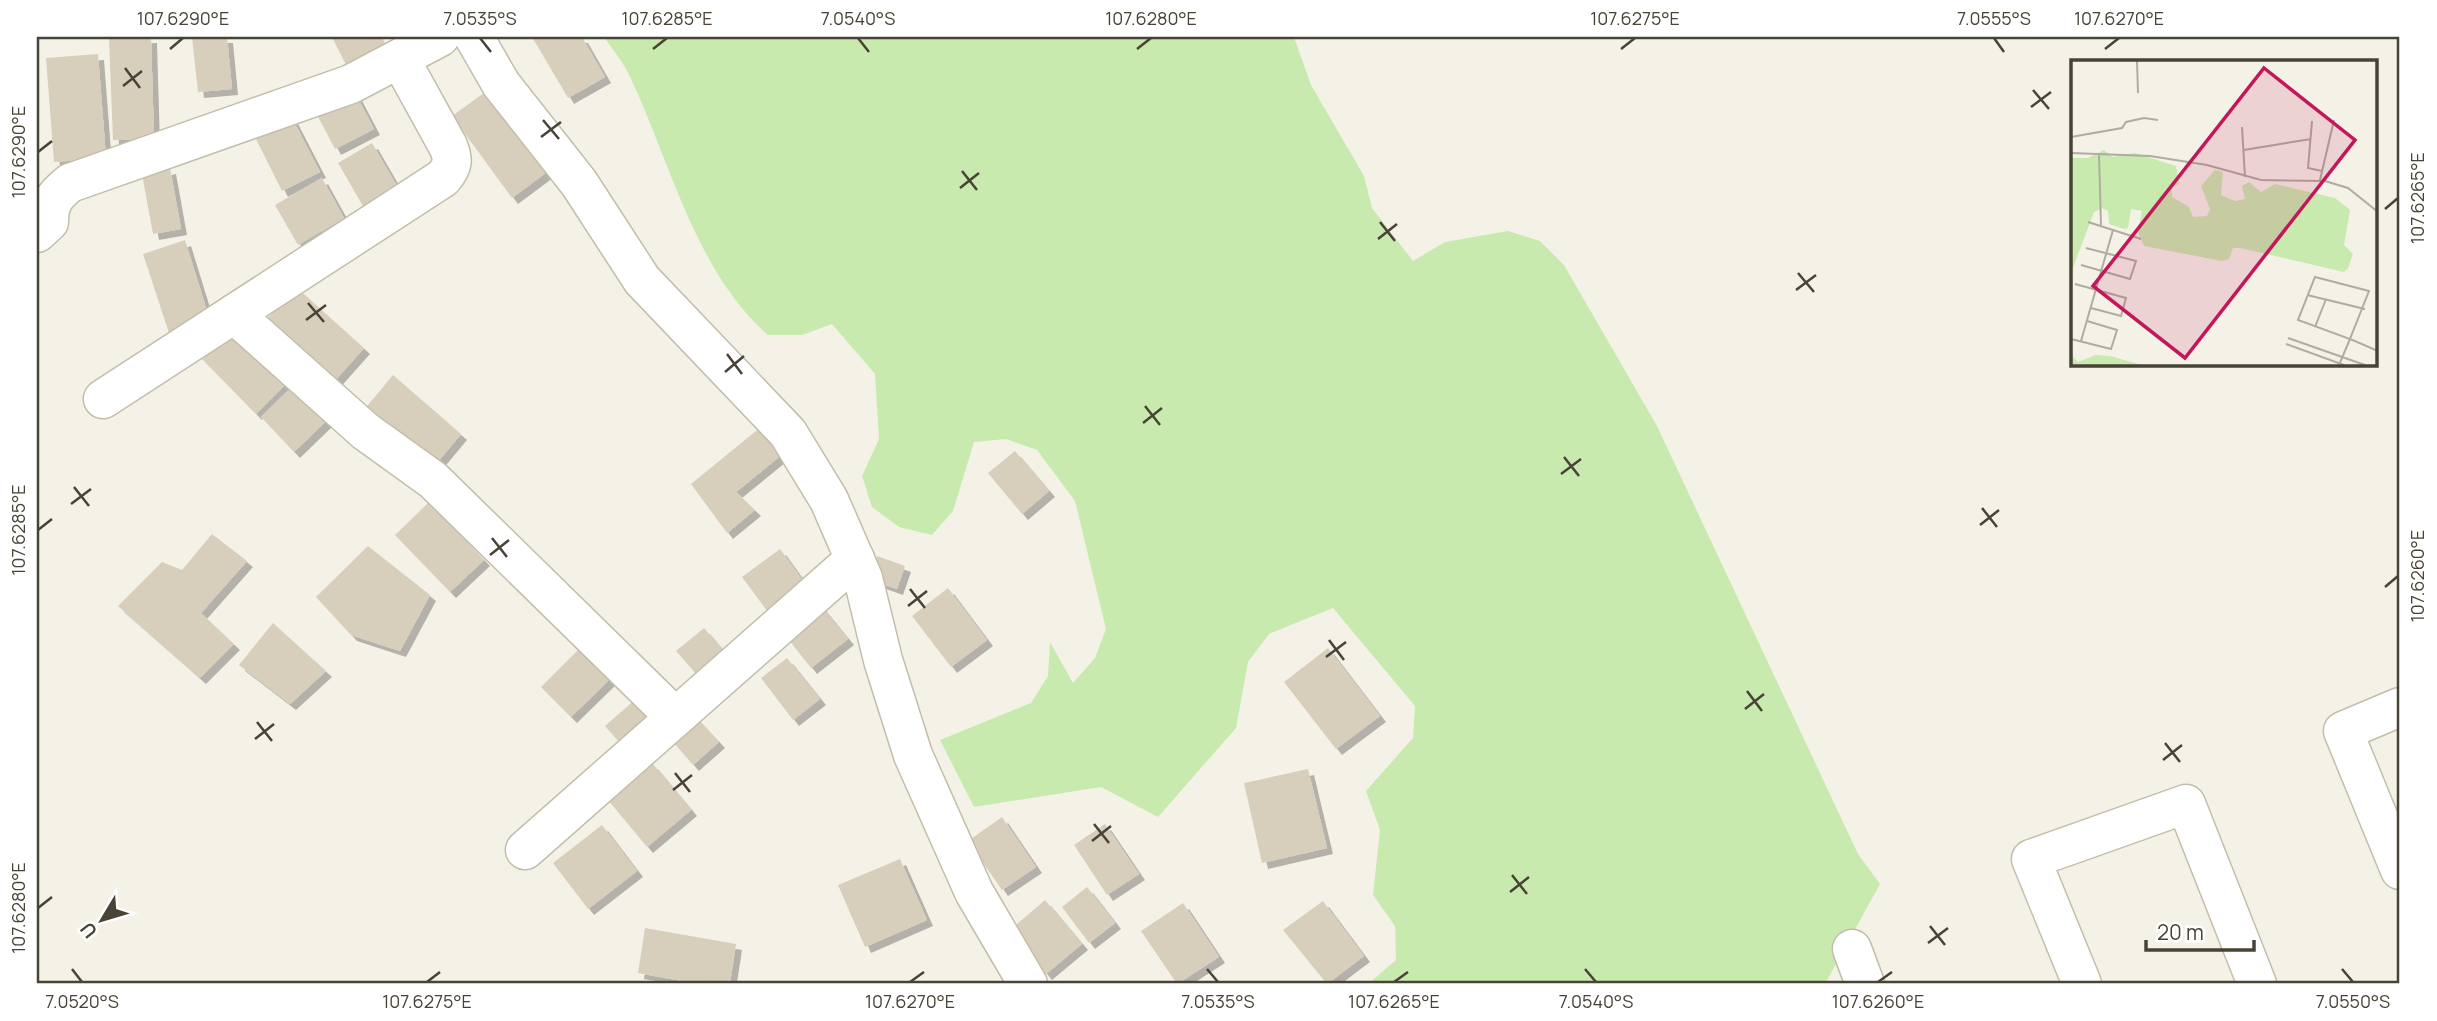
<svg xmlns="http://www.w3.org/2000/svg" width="2437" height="1021" font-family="Manrope,sans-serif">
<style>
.green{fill:#c8eaae}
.building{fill:#d7cfbc;filter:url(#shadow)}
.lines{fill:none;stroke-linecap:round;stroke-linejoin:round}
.minor-casing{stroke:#c3beac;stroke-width:41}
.minor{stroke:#fff;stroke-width:38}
.ticks{fill:none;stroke:#484336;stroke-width:2.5}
.inset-road{fill:none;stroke:#afaca0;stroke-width:2}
.view{fill:#c2185b;fill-opacity:0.15;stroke:#c2185b;stroke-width:3.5}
.inset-edge{fill:none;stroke:#484336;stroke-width:3.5}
.neatline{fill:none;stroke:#484336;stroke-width:2.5}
.ticks-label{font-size:18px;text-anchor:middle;fill:#484336}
</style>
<defs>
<filter id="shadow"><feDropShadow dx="6" dy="6" stdDeviation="0" flood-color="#0004"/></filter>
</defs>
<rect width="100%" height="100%" fill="#f4f2e7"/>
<path class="green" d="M604,37H1294L1311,85L1364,176L1372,208L1413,261L1445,242L1508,231L1540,241L1564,265L1657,426L1858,854L1880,884L1825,984H1368L1396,960L1395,926L1373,895L1380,830L1366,791L1413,738L1415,706L1333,608L1269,634L1248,662L1236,728L1158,817L1101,787L974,807L940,740L1031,703L1048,676L1050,642L1073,683L1095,658L1106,629L1075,501L1037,450L1006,439L974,442L953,511L932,535L899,527L872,507L862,476L879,439L875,374L832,324L802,335H768C695,271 671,163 630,77C624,63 613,50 604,37Z"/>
<g class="building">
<path d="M151,37L154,139L113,140L109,39Z"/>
<path d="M192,37H227L232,89L198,92Z"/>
<path d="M332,37H382L388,49L348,69Z"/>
<path d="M532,37H582L605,77L568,98Z"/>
<path d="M98,54L106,158L54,162L46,58Z"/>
<path d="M495,85L555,166L512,198L452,116Z"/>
<path d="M353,89L374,129L335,149L314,109Z"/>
<path d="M292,118L320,172L282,191L255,137Z"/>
<path d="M372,143L401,193L367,213L338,163Z"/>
<path d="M170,168L181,229L153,234L142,174Z"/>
<path d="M322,178L344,218L298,245L275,205Z"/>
<path d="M185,240L210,321L169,333L143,254Z"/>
<path d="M296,287L364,348L332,384L264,322Z"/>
<path d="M230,327L286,384L256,414L200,357Z"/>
<path d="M393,375L461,434L431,470L363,411Z"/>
<path d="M294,385L327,420L294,452L261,417Z"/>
<path d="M762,426L785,452L736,492L755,510L727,533L691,484Z"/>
<path d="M1015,451L1049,491L1022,514L988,473Z"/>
<path d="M429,502L484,560L450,592L395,535Z"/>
<path d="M212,534L247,561L201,613L234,644L200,678L118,606L162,562L182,570Z"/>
<path d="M368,546L430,595L400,651L351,635L316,597Z"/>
<path d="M780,549L811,592L773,619L742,577Z"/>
<path d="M877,556L905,566L897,589L869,579Z"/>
<path d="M948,588L987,640L951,667L912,616Z"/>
<path d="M817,601L848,639L811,668L781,630Z"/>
<path d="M273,623L326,671L290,704L239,665Z"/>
<path d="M704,628L731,660L704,683L676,651Z"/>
<path d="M582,646L613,676L571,717L541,687Z"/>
<path d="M1328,648L1380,716L1336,749L1284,682Z"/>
<path d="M787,658L820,699L793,720L761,678Z"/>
<path d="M637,698L657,721L625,749L605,726Z"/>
<path d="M693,714L719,742L693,765L668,736Z"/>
<path d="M652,763L691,810L647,847L608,800Z"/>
<path d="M1308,769L1327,848L1262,863L1244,783Z"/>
<path d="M1002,817L1036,867L1002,890L968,841Z"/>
<path d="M1105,824L1139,874L1107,895L1074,845Z"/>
<path d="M602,825L637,871L588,909L553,863Z"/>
<path d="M900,859L927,920L865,947L838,885Z"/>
<path d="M1087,887L1115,923L1089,943L1062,907Z"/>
<path d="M1045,900L1082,944L1046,974L1010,930Z"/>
<path d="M1323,901L1364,956L1327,984L1283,930Z"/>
<path d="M1183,903L1219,957L1177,984L1141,931Z"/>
<path d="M645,928L736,944L730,983L710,980L709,984H699L638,973Z"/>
</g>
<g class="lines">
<defs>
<g id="minor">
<path d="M474,37L501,84L579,183L642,280L788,433L829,500L863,578L883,660L913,755L974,892L1028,984"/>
<path d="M37,233L49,222C49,202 55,195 70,183L351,84L440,37"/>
<path d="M234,314L365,431L433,480L675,717"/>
<path d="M103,399L443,178C453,166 454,160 448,146L400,59"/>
<path d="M2400,707L2343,731L2400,870"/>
<path d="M525,850L855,559"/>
<path d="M1852,949L1865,984"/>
<path d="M2082,984L2031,859L2186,804L2257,984"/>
</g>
</defs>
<use href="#minor" class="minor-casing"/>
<use href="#minor" class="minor"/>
</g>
<path class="ticks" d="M480,38L491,52M858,38L869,52M1994,38L2004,52M170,49L183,38M653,49L667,38M1137,49L1151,38M1621,49L1635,38M2105,49L2119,38M125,68L140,88M123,86L142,71M2033,90L2049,109M2031,107L2051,92M543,120L559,139M541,137L561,122M38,152L52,141M962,171L977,190M960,188L979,173M2385,209L2398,198M1380,222L1395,241M1378,239L1397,224M1798,273L1814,292M1796,290L1816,275M308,303L324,322M306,320L326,305M727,354L742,374M725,372L744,356M1145,406L1160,425M1143,423L1162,408M1564,457L1579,476M1561,474L1581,459M74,487L89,506M71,504L91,489M1982,508L1997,527M1980,525L1999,510M38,530L52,519M492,538L507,557M490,555L509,540M2385,587L2398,576M910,589L925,608M908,606L927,591M1329,640L1344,660M1326,657L1346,642M1747,691L1762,711M1745,709L1764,694M257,722L272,741M255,739L274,724M2165,743L2180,762M2163,760L2182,745M675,773L690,792M673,790L692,775M1094,824L1109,843M1092,841L1111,826M1512,875L1527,894M1510,892L1529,877M38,908L52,897M1930,926L1945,945M1928,943L1948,928M72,969L82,982M1207,969L1218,982M1585,969L1596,982M2342,969L2353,982M427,982L440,972M910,982L924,972M1394,982L1408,972M1878,982L1892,972"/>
<g transform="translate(2071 60)">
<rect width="306" height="306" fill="#f4f2e7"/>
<path d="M33,90L42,97L64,93L105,106L108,124L101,127V137L118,147L122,157L136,156L139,149L130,126L144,110L152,112L150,135L164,141L174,139L171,126L178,122L190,132L204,124L264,138L279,150L273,185L282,194L277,208L273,212L169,188H162L158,199L151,201L73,186L67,172L71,151L60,149L57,168L53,169L38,164L37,151L31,148L23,152L0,213V98H17ZM0,295L7,302L25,295L39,296L71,305H0Z" fill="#c8eaae"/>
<path class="inset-road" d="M66,1L67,33M241,61L237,108L251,111M171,67L174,117M0,77L51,68L55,62L73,58L87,60M173,90L240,79M0,93L79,96L136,105L190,120L254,121L277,128L307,152M28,94L30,166M249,120L263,60M17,162L70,179M10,205L59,219L65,201L15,188M4,224L55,238L50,256L20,248M236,235L294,249M244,267L255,239M217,278L294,305M0,279L40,289L46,270L16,261M10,281L42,170M215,284L273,305M268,305L279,279L227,260L244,217L298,231L279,279L307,291"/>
<path class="view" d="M193,8L284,80L114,298L22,226Z"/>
<rect width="306" height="306" class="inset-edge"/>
</g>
<rect width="2437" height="1021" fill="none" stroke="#ffffff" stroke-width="77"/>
<g transform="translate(102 920) rotate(232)" stroke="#ffffff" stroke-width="5" paint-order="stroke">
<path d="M0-5L12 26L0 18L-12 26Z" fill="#484336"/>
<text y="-10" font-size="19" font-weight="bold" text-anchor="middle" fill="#484336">U</text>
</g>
<path d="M2146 940v10h108v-10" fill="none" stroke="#484336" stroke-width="3.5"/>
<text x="2157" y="940" font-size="21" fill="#484336" stroke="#ffffff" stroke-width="5" paint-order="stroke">20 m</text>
<rect x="38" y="38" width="2360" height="944" class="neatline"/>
<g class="ticks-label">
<text x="183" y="25">107.6290°E</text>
<text x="480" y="25">7.0535°S</text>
<text x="667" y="25">107.6285°E</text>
<text x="858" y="25">7.0540°S</text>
<text x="1151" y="25">107.6280°E</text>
<text x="1635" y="25">107.6275°E</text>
<text x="1994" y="25">7.0555°S</text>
<text x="2119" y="25">107.6270°E</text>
<text transform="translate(19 152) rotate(-90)" y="6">107.6290°E</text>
<text transform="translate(2418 198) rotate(-90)" y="6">107.6265°E</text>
<text transform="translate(19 530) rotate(-90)" y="6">107.6285°E</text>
<text transform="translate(2418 576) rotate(-90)" y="6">107.6260°E</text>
<text transform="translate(19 908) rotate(-90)" y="6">107.6280°E</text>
<text x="82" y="1008">7.0520°S</text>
<text x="427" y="1008">107.6275°E</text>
<text x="910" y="1008">107.6270°E</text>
<text x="1218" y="1008">7.0535°S</text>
<text x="1394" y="1008">107.6265°E</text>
<text x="1596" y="1008">7.0540°S</text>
<text x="1878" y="1008">107.6260°E</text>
<text x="2353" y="1008">7.0550°S</text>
</g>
</svg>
